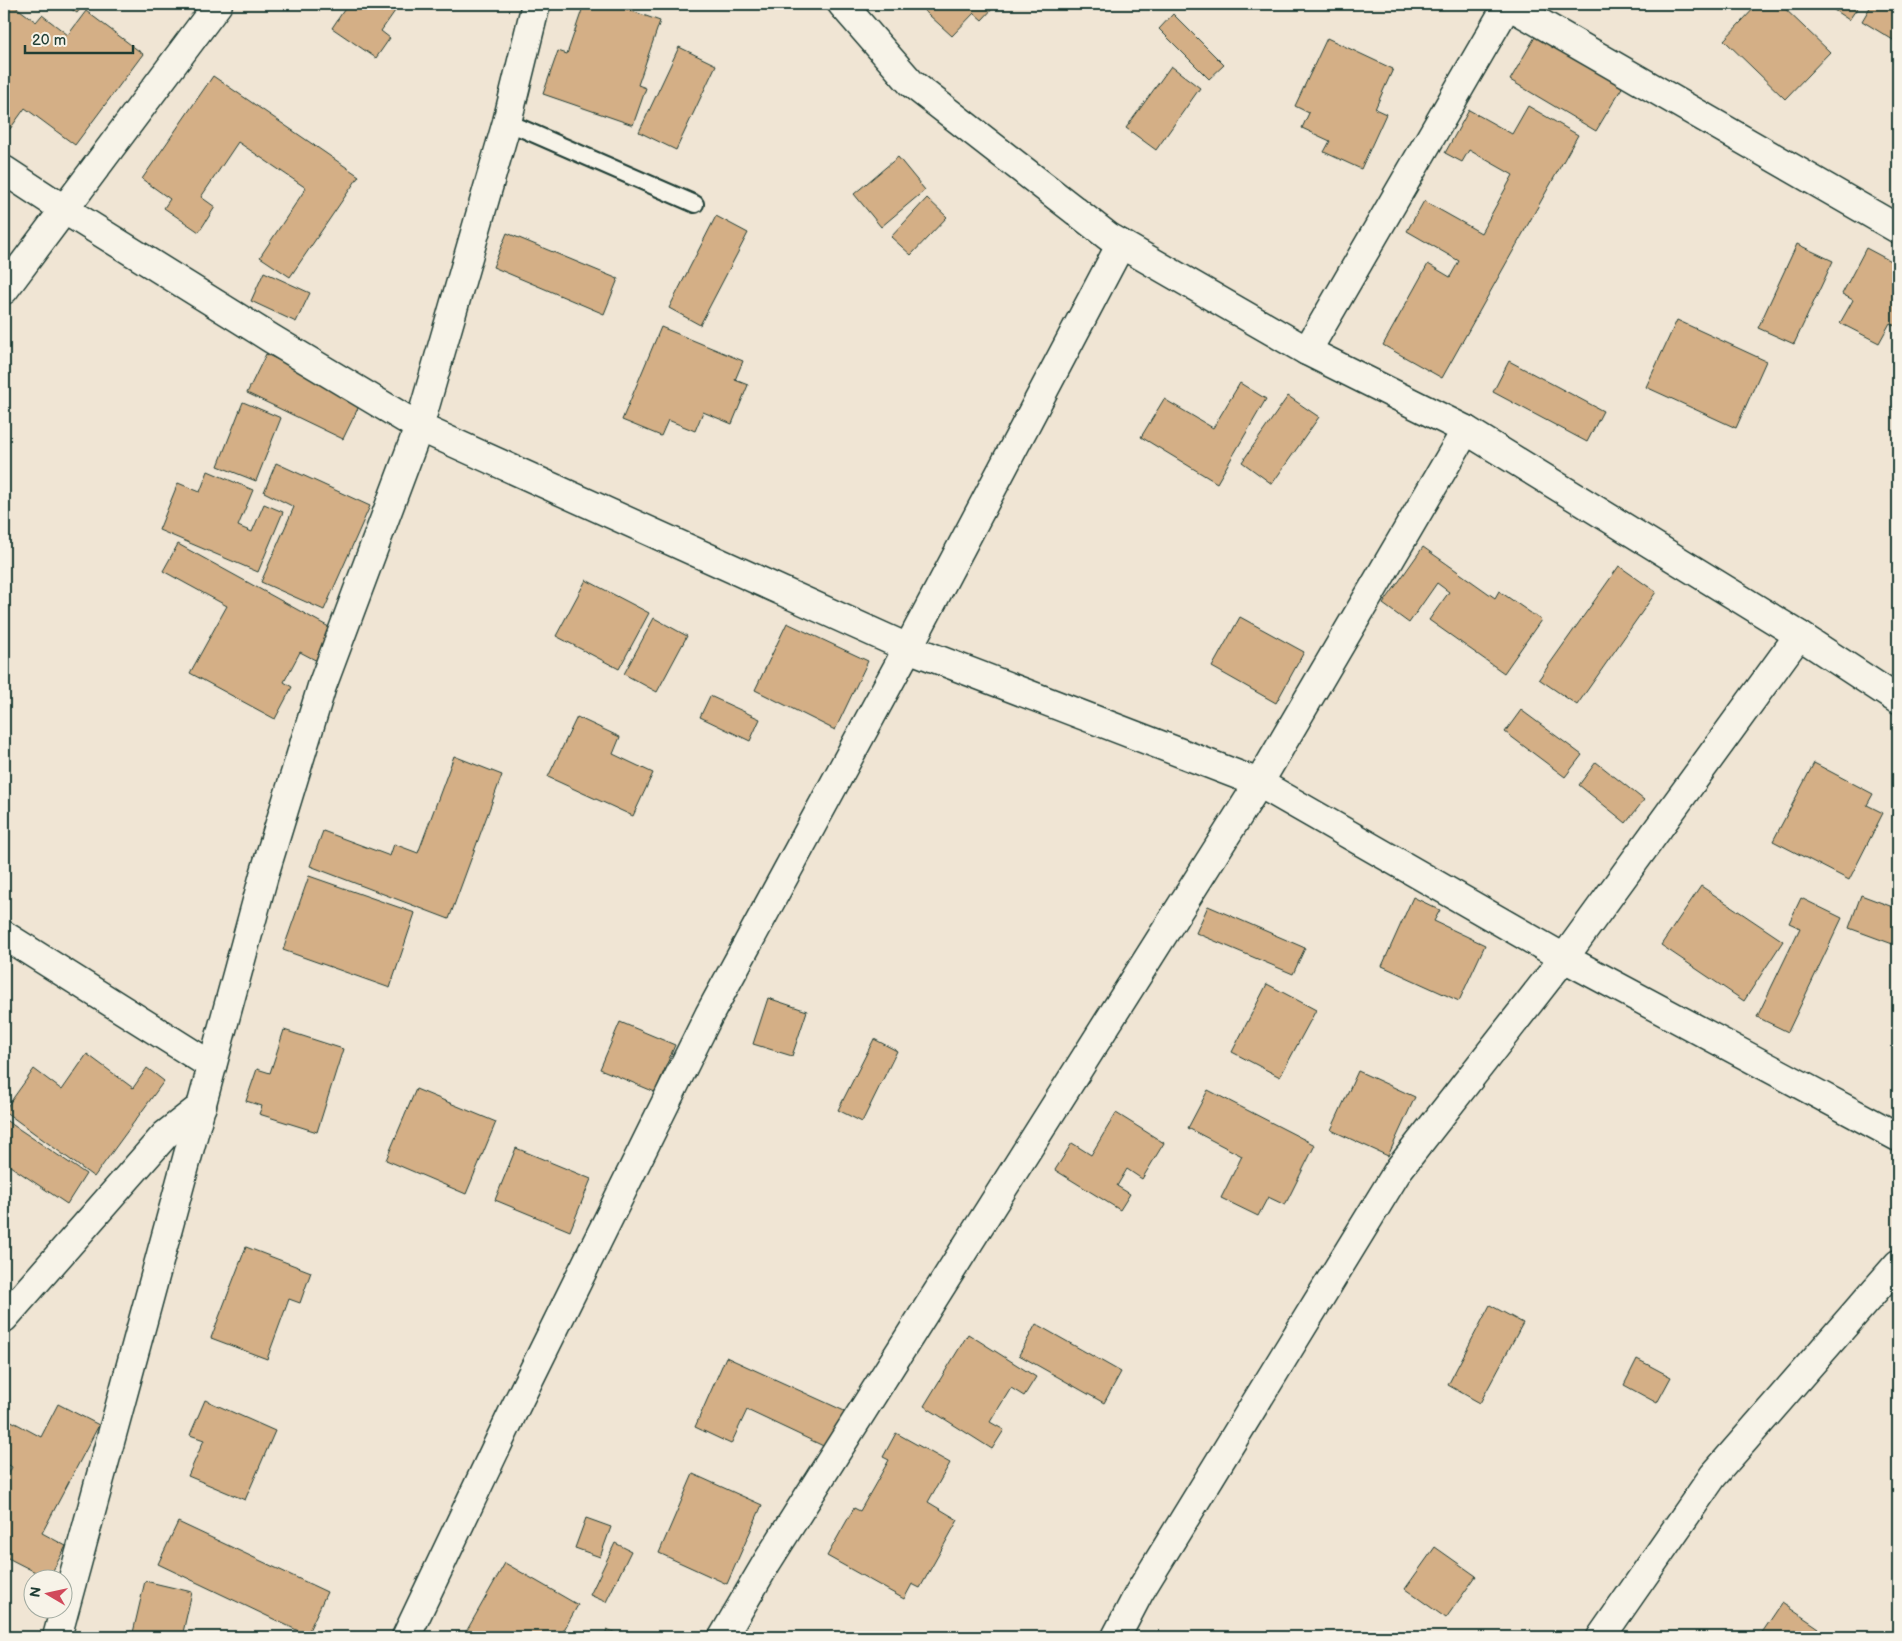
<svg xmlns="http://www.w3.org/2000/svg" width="1902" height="1641" font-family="'Balsamiq Sans',sans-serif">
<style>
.building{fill:#d4af86;stroke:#1f3d34}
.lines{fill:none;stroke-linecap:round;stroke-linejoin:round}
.lane-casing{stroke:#1f3d34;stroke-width:20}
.street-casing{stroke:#1f3d34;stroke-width:31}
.lane{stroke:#f7f3e8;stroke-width:16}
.street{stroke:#f7f3e8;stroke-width:28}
</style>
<rect width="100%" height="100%" fill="#f0e5d4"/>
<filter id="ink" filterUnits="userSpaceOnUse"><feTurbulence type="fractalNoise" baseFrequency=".02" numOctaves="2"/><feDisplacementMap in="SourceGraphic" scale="10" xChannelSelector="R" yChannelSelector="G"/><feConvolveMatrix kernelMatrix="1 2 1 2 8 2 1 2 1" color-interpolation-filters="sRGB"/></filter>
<g filter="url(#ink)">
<g class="building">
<path d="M6,4H12L36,22L42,15L68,35L86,11L143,54L75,145L25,108L10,129L4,124V7Z"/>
<path d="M64,4H84L77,13Z"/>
<path d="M348,4H384L395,11L381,31L390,38L376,58L332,28Z"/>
<path d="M584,4H612L660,21L638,85L646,88L633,125L543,94L558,51L567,54Z"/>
<path d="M917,4H997L982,20L974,13L952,36Z"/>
<path d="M1758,4H1780L1830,52L1785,99L1724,40Z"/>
<path d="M1825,4H1860L1849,20Z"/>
<path d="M1872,4H1885L1898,12V43L1862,21Z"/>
<path d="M1173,14L1224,65L1209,79L1159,29Z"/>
<path d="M1539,30L1626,81L1596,131L1510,80Z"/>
<path d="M1327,38L1393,69L1375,109L1386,114L1361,169L1324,152L1330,141L1302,128L1309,113L1295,106Z"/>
<path d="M679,47L716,65L676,150L639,132Z"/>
<path d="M1171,66L1200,88L1156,150L1126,128Z"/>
<path d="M213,76L359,176L290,277L260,257L306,188L238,142L201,197L215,207L199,232L164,208L170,199L142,179Z"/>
<path d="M1528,106L1578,135L1442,378L1383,345L1428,264L1450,277L1459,261L1407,231L1424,201L1481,233L1513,175L1469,150L1462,162L1445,153L1469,110L1512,134Z"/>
<path d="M898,157L925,190L881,227L854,194Z"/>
<path d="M927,198L947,217L911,255L891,237Z"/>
<path d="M716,216L748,233L700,325L669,308Z"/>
<path d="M507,233L618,279L604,314L493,267Z"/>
<path d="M1797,244L1833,261L1794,344L1758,328Z"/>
<path d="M1866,248L1898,265V328L1890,323L1879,343L1840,323L1853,300L1842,294Z"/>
<path d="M264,272L310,293L296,322L251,301Z"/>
<path d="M1677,320L1766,361L1736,428L1646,387Z"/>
<path d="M661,327L743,361L735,380L748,385L732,424L703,412L695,431L668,420L661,436L622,420Z"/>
<path d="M266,354L362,400L343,439L247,393Z"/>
<path d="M1509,361L1603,411L1587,442L1493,392Z"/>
<path d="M1240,383L1266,399L1217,483L1141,437L1164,399L1213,428Z"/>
<path d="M1288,396L1319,417L1272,484L1242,462Z"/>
<path d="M243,402L281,418L256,481L218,466Z"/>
<path d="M276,463L370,506L324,610L261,582L294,507L264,492Z"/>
<path d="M208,471L253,490L238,526L252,532L264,504L283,512L258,572L159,530L178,483L200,492Z"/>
<path d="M178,544L338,632L321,663L300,652L284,682L292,687L275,719L190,673L227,606L163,571Z"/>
<path d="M1423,547L1495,598L1499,591L1541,620L1504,673L1429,620L1449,592L1437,583L1409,623L1383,604Z"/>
<path d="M1619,566L1656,592L1577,705L1539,679Z"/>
<path d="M586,580L649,613L619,669L556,636Z"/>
<path d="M1240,617L1304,652L1276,703L1212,667Z"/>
<path d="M654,618L687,636L657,692L624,674Z"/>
<path d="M787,623L868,661L835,730L755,690Z"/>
<path d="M710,696L760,719L750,741L700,717Z"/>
<path d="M1521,710L1582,755L1565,777L1505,732Z"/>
<path d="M577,717L620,737L613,754L653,773L633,816L548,777Z"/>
<path d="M454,756L502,775L449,919L310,866L323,831L390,856L394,844L418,853Z"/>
<path d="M1596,762L1644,800L1626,823L1579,785Z"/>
<path d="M1814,763L1873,794L1867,805L1883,813L1849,880L1773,841Z"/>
<path d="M309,876L415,913L390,988L283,950Z"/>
<path d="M1701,886L1783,941L1744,1001L1661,945Z"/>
<path d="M1861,895L1898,909V946L1849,928Z"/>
<path d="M1413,897L1440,910L1434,921L1485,945L1459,1001L1382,966Z"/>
<path d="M1801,898L1842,918L1788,1032L1757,1017L1800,928L1789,923Z"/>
<path d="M1208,906L1305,948L1293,974L1196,933Z"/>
<path d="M1267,984L1316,1010L1280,1077L1232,1052Z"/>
<path d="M768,998L807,1011L792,1056L753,1044Z"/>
<path d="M620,1022L675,1045L655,1092L600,1069Z"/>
<path d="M284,1030L343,1049L317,1132L259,1114L262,1106L246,1101L257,1069L270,1073Z"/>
<path d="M874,1039L897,1051L862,1122L838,1110Z"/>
<path d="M87,1054L133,1088L147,1068L164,1081L94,1177L4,1111L34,1069L62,1090Z"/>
<path d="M1358,1071L1415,1097L1388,1156L1331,1130Z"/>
<path d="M416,1089L496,1122L466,1194L386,1160Z"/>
<path d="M1208,1090L1315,1145L1285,1205L1268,1197L1258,1216L1221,1198L1242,1156L1188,1128Z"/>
<path d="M1116,1113L1164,1143L1142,1179L1127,1169L1117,1186L1130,1194L1120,1210L1055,1170L1072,1143L1091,1155Z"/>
<path d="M4,1119L86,1174L67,1204L4,1162Z"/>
<path d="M516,1148L591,1179L570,1231L495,1200Z"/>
<path d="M246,1247L311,1272L300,1303L289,1299L267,1359L211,1338Z"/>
<path d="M1490,1305L1523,1323L1480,1403L1448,1385Z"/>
<path d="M1036,1324L1121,1372L1104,1403L1019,1355Z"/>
<path d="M968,1334L1036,1377L1024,1396L1011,1388L990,1422L1004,1430L992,1449L924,1406Z"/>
<path d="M726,1357L851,1414L834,1451L747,1410L731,1444L695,1427Z"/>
<path d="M1637,1359L1671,1377L1657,1403L1624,1385Z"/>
<path d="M205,1400L275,1431L245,1500L188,1476L204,1440L190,1435Z"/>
<path d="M58,1404L99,1425L42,1533L66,1546L49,1578H47L4,1556V1483L12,1467L4,1462V1417L41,1437Z"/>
<path d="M896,1433L950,1463L928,1502L958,1520L920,1588L912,1584L904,1599L827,1556L854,1508L860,1511L889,1460L883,1457Z"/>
<path d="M693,1474L762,1505L727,1584L659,1553Z"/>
<path d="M586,1518L611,1527L600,1557L575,1548Z"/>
<path d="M178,1522L327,1592L307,1635L158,1564Z"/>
<path d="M615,1543L631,1551L606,1602L590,1595Z"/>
<path d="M1435,1547L1476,1576L1446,1618L1405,1589Z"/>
<path d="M505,1563L578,1605L560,1637H475L466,1632Z"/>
<path d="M145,1581L192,1592L182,1637H132Z"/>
<path d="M1782,1603L1819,1628L1812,1637H1759Z"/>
<path d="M607,1629L624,1637H604Z"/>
</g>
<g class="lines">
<defs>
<path id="lane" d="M507,122L695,204"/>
<g id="street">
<path d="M842,4L911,83L1109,237L1307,351L1466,430L1799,635L1898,700"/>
<path d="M1507,4L1898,229"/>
<path d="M4,170L65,210L272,339L419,427L908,648L1259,783L1564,958L1898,1137"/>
<path d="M4,290L218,4"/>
<path d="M1307,351L1508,4"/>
<path d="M4,935L212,1066"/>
<path d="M4,1318L165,1135L202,1106"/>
<path d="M57,1637L264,875L322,686L419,427L507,122L536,4"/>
<path d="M406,1637L514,1410L709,1015L908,648L1121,244"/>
<path d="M723,1637L767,1562L1259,783L1466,430"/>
<path d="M1116,1637L1139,1593L1399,1169L1564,958L1799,635"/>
<path d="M1601,1637L1713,1476L1898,1264"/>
</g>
</defs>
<use href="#lane" class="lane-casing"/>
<use href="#street" class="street-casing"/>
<use href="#lane" class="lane"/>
<use href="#street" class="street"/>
</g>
</g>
<rect width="1902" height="1641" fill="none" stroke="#f7f3e8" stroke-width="20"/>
<rect x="10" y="10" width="1882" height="1621" fill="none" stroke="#1f3d34" stroke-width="2" filter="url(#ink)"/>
<g transform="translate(48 1594) rotate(279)"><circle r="24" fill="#f7f3e8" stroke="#a1aaa0"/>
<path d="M0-4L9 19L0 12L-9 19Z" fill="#d1495b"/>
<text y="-8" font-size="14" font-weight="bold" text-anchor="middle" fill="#1f3d34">N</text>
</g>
<path d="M25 45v8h108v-8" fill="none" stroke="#1f3d34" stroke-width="2.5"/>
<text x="32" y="45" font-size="15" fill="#1f3d34" stroke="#f7f3e8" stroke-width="4" paint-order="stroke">20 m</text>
</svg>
